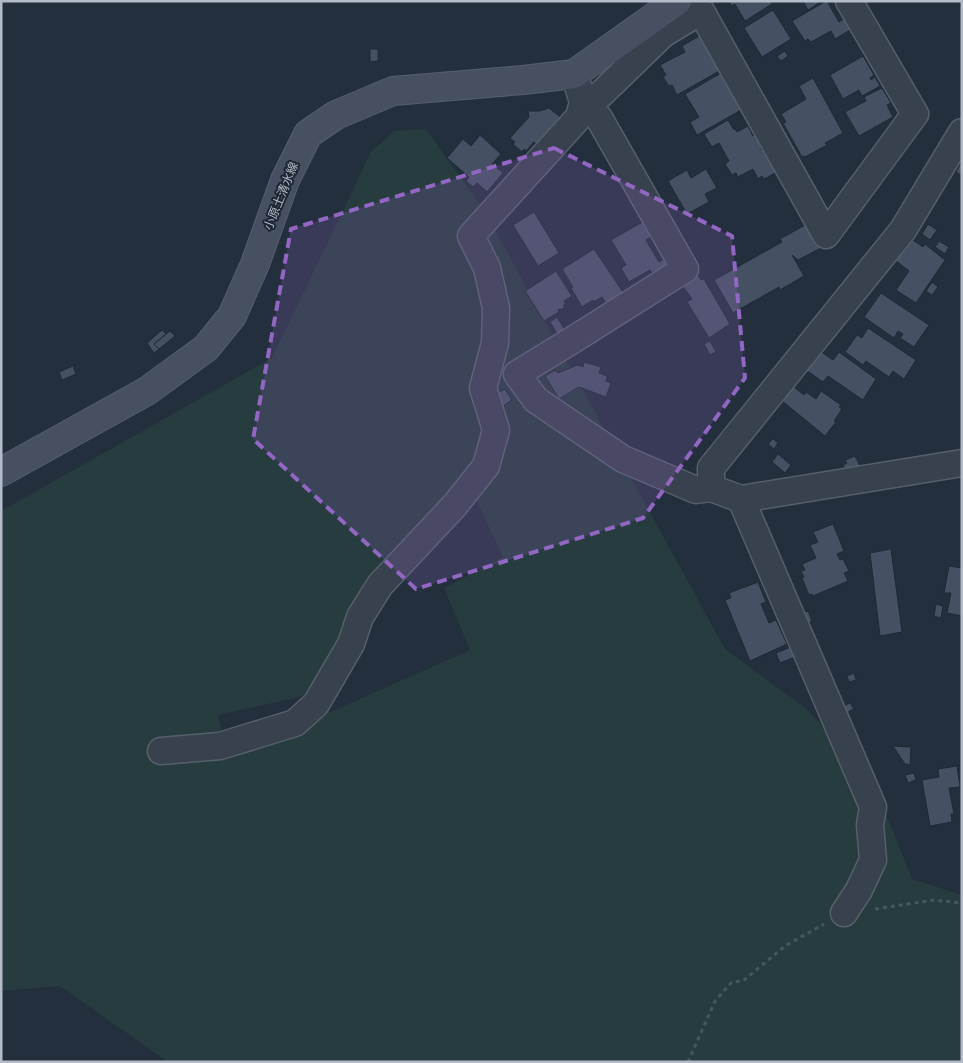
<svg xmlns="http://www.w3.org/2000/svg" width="963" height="1063" font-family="'Source Sans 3','Noto Sans JP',sans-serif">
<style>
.green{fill:#263c3f;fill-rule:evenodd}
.building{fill:#455162;stroke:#1f2835}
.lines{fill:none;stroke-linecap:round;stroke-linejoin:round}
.minor-casing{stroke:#565f6c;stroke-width:29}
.secondary-casing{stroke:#565f6c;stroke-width:30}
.path{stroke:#44595c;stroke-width:3;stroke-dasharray:4 4;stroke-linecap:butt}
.minor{stroke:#38414e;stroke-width:26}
.secondary{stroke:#465061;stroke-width:28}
.marked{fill:#9266c3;fill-opacity:0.2;stroke:#9266c3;stroke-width:4;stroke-dasharray:10 6;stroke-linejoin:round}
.labels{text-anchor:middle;stroke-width:4;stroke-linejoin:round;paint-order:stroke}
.street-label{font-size:12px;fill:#b4bcc9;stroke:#1d2633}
</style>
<rect width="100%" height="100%" fill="#242f3e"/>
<path class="green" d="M426,129L484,210L725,649L808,710L874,784L912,879L962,895V1062H168L60,986L1,991V511L272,358L371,152L394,131ZM470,487L503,557L444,588L470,650L227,758L218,715L303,696L359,614Z"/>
<g class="building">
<path d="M728,1H770L772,4L745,21L735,4L732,6Z"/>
<path d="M803,1H822L808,10Z"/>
<path d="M826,1H827L839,22L844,19L850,30L835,39L831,31L811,42L808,39L805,41L792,21Z"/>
<path d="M773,10L791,39L762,57L744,28Z"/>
<path d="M701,35L721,70L677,95L672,85L669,86L663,77L666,75L660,65L685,52L682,46Z"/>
<path d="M370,49H378V61L370,62Z"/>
<path d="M785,51L788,56L781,61L777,56Z"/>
<path d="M863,56L874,75L870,78L871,80L875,77L880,86L862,96L859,90L843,99L830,75Z"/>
<path d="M721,73L741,110L697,135L690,122L699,117L685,94Z"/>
<path d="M813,78L843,133L825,143L827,145L805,157L804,156L802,157L783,123L786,122L781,114L806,99L799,86Z"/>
<path d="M882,88L891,103L887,105L893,117L859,136L845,112L866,101L864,97Z"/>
<path d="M549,108L564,120L541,148L534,142L526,151L524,149L522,152L513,144L515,142L510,138L529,117L528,111H540Z"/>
<path d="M728,120L734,130L735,129L737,132L748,126L753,136L755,135L762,146L760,147L763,151L764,150L779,171L764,179L762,176L758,179L753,169L738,177L736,173L732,175L725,164L729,161L719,143L712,147L704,134Z"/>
<path d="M480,135L501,154L492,164L503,173L487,192L477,183L473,187L466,181L469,177L447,158L463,139L471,146Z"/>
<path d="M961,162L962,163V176L956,172Z"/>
<path d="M706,169L717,188L705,194L709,202L687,214L668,181L687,170L691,178Z"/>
<path d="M534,212L559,253L538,266L513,225Z"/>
<path d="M646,220L654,235L646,240L659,262L671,255L669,268L654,277L650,270L629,282L621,268L626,265L611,240Z"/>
<path d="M807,224L821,248L798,260L792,255L804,276L780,290L779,287L733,313L714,280L782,242L780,239Z"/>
<path d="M928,224L937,230L930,240L922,234Z"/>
<path d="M910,238L923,247L925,244L945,260L916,303L896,290L909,271L895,260Z"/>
<path d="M939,241L949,247L945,254L935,247Z"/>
<path d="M594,249L625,295L608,306L602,297L594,302L593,300L582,307L571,288L573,287L562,269Z"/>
<path d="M556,271L572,296L564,301L566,304L563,306L565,308L560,310V309L558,310L559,312L544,321L525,291Z"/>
<path d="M698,274L701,280L704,279L730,324L709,338L687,302L692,299L682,285Z"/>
<path d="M932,282L938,287L932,295L926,291Z"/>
<path d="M881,293L929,325L914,347L900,338L903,334L898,331L894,338L864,317Z"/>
<path d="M557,317L566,332L559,337L550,322Z"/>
<path d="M868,328L916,360L904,379L893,371L889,377L866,361L863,365L845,352L857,335L862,338Z"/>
<path d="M162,330L166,334L154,344L159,349L154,353L147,343Z"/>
<path d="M170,331L175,336L159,349L154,344Z"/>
<path d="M710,341L716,352L710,355L704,344Z"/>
<path d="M820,351L833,360L839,352L876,379L863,400L828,376L823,382L806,370Z"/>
<path d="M584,362L601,367L599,373L607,376L606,381L611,383L606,397L579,387L559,399L545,376L555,370L558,373L577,365L583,367Z"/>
<path d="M73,366L76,374L62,380L59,372Z"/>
<path d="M793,386L804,395L806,392L816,399L821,391L841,405L839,407L842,409L834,421L836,422L825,436L781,400Z"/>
<path d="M505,389L512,400L500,408L494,395Z"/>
<path d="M773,439L778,443L774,449L768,444Z"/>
<path d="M778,454L791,465L785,473L772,462Z"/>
<path d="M855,456L860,466L846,472L843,465L847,463L845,460Z"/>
<path d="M833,524L844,551L837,554L840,560L843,559L849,571L844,573L848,581L813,596L812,594L809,595L802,578L804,577L801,571L805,570L802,564L816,558L810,545L818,542L813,532Z"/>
<path d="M891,549L902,632L880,636L870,553Z"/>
<path d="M949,566L962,568V616L947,613L951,593H944Z"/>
<path d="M758,582L766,602L761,604L769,623L776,620L787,644L750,661L725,600L731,598L729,593Z"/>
<path d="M936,604L943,606L941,618L934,616Z"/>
<path d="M808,611L812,621L804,625L800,614Z"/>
<path d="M791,647L795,657L780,663L776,653Z"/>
<path d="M854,673L856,680L849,682L847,676Z"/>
<path d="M850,703L854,709L844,714L841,707Z"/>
<path d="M893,746L911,747L910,765L905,764Z"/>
<path d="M957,766L960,787L949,788L954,814H951L952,822L930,826L922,780L939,777L938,769Z"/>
<path d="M914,773L916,780L908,783L905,775Z"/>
</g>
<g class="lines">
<defs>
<g id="minor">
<path d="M578,86L583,102L600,95L663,34L701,11L826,235L915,114L849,1"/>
<path d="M583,102L599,118L685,269L571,341L517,374L536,400L623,459L696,490L711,488L741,499L873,807L870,825L873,860L859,890L844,913"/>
<path d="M711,488V468L903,230L962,132"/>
<path d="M741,499L962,463"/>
<path d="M161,751L220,746L295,723L316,704L351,644L360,617L380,585L455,505L486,466L496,430L483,388L495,343L496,308L487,268L471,236L579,117L583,102"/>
</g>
<path id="secondary" d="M1,472L147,391L206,348L232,316L255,264L285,180L308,134L336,115L393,91L523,80L574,74L677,1"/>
</defs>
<use href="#minor" class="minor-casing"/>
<use href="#secondary" class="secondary-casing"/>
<g class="path">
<path d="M875,909L934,900L962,903"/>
<path d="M688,1062L715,1001L732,982L743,981L785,946L824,924"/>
</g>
<use href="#minor" class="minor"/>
<use href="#secondary" class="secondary"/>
</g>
<path class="marked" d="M554,148L732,236L745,378L643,518L416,589L253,439L291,229Z"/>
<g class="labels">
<g class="street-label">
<text transform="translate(281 196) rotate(-68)" y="4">小原土清水線</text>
</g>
</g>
<rect width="963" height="1063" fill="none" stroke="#b4bcc9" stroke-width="5"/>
</svg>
